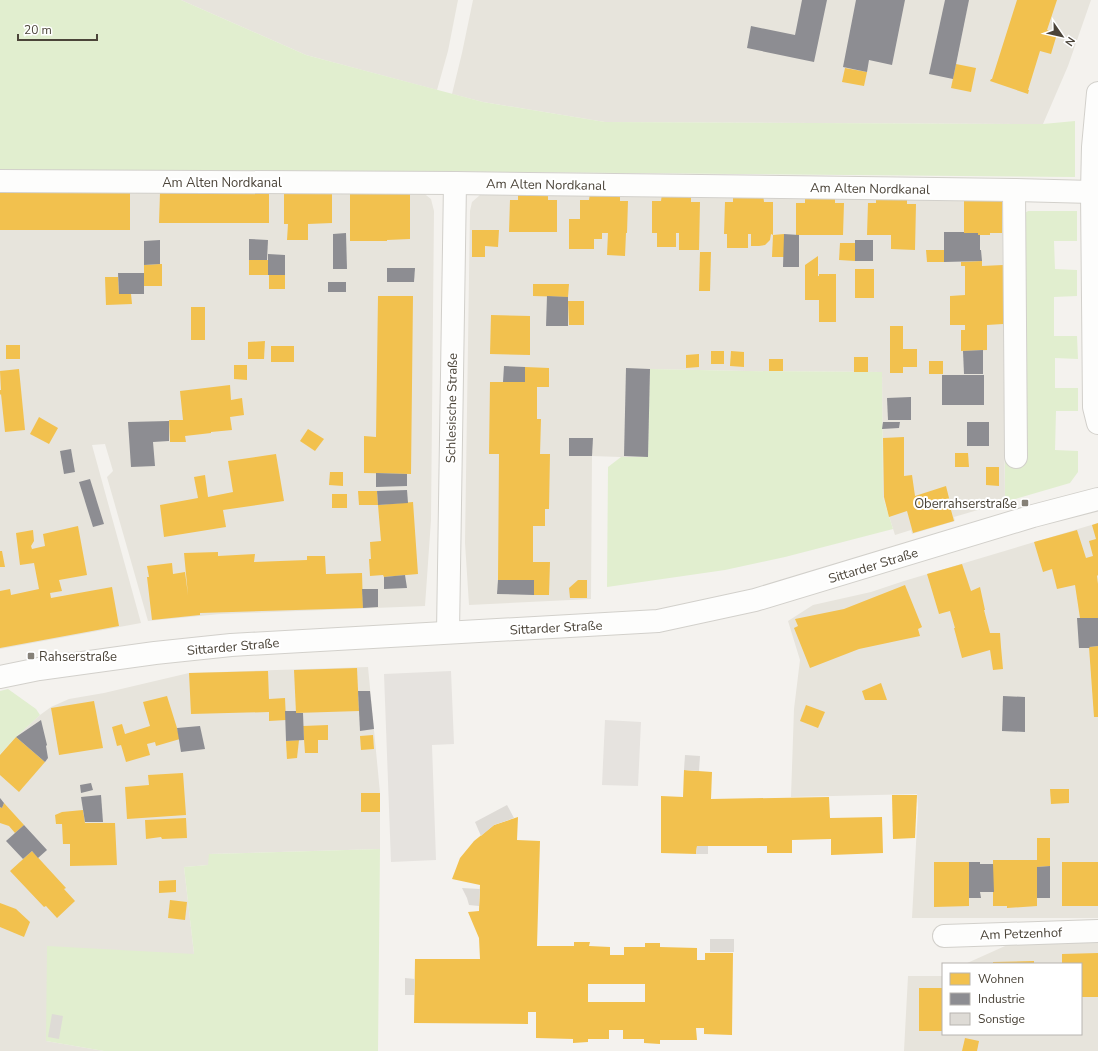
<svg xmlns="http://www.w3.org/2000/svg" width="1098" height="1051" font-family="'Nunito Sans',sans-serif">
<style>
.residential{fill:#e7e4dc}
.green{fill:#e1eecf}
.parking{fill:#e6e3df}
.homes{fill:#f2c14e;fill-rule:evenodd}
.industry{fill:#8d8d92}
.building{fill:#dedbd6}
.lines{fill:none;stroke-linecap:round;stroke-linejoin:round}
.minor-casing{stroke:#d2d0cb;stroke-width:24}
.minor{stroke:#fdfdfc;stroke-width:22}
.poi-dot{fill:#868178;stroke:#fff;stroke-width:1.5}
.labels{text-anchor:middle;stroke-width:4;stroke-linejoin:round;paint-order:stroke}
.street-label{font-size:13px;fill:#4b4439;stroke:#fff}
.poi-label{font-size:13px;fill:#4b4439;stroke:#fff;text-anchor:end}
</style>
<rect width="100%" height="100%" fill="#f4f2ee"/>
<g class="residential">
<path d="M181,0H458L448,51L437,90L306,55Z"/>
<path d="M473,0H1091L1068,66L1043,124L605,122L483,102L452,94L462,53Z"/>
<path d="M0,191L422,192L431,199L434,211L431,520L425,606L220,614L148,621L107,477L113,471L105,444L92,445L141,623L0,649Z"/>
<path d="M490,192L1002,196L1005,502L954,517L955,521L912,534L911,530L895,535L883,497L882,372L747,371L651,369L648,458L592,456L591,599L469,605L465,543L470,211L472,202L480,195Z"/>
<path d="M1098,523V918H912L918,807L917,794L791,797L794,709L800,660L788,621L813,605L871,592L904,581Z"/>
<path d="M368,667L380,793V849L209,854V865L184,867L194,954L46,1041L104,1051H0V754L16,737L40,715L51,707L69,699L104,693L189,673Z"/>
<path d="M1098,941V1051H904L908,976H943V1034H1081V964H965L1014,942Z"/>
</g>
<g class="green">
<path d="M0,0H181L306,55L483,102L605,122L1043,124L1075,121V177L402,171L0,170Z"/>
<path d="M1028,211H1077V241H1054L1055,269L1077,270V296L1054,297V336H1077L1078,359L1055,358V388H1078V411H1056L1055,450L1078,451V472L1070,483L1005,502V461H1024L1025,213Z"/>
<path d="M650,369L747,371L882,372L883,497L893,529L785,557L725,570L607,587L608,467L621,457H648Z"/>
<path d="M8,689L36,709L40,715L16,737L0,754V691Z"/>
<path d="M380,849L378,1051H104L46,1041L47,946L194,954L184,867L208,865L209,854Z"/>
</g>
<g class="parking">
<path d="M451,671L454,744L432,745L436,860L391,862L384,674Z"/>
<path d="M605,720L641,722L638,786L602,785Z"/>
</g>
<g class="homes">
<path d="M1017,0H1057L1047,30L1057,34L1051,54L1040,51L1028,90H1029L1028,94L990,81L991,79H992Z"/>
<path d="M956,64L976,68L971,92L951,88Z"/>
<path d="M845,68L867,72L864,86L842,82Z"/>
<path d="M130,192V230H0V193Z"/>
<path d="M269,192V223H159L160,193Z"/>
<path d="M284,192L332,193V223L308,224V240H287L288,224H284Z"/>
<path d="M350,192H410V239L387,240V241H350Z"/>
<path d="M518,192L548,193V200H557V232H509L510,200H518Z"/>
<path d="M590,193H620V201H628L627,233H626L625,256L607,255L608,233H602V239H594V249H569V219H580V200H589Z"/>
<path d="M662,194H691V202H700L699,250H679V233H676V247H657V233H652V201H661Z"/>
<path d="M733,194H763L764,202H773V235L771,234L770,240L765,245L759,246H751V234H748V248H727V234H724L725,202H733Z"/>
<path d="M805,195H835V203H844L843,235H796V203H805Z"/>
<path d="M876,195H907V204H916L915,250L891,249V235H867L868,203H876Z"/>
<path d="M964,199H1002V233H990V235H978V233H964Z"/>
<path d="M472,230H499L498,247L485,246V257H472Z"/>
<path d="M784,234V257H772L773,235Z"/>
<path d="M840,243H855V261L839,260Z"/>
<path d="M926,250H944V262H927Z"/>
<path d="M700,252H711L710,291H699Z"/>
<path d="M818,256V276H819V274H836V322H819V300H805V265Z"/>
<rect x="249" y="260" width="19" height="15"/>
<path d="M982,261V266L1003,265V324L987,325V350L961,351V330H965V325H950V296L965,295V266H961V262Z"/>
<path d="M160,264H162V286H144V265Z"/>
<rect x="855" y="269" width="19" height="29"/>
<rect x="269" y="275" width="16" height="14"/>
<path d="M105,277H118L119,294H131L132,304L106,305Z"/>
<path d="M533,284H569L568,297L533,296Z"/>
<path d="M378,296H413L411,474L364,473V436L376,437Z"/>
<path d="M568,301H584V325H569Z"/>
<rect x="191" y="307" width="14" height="33"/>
<path d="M491,315L530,316V355L490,354Z"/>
<path d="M890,326H903V349H917V367H903V373H890Z"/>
<path d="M265,341L264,359H248V342Z"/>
<rect x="6" y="345" width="14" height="14"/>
<rect x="271" y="346" width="23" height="16"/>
<rect x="711" y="351" width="13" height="13"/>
<path d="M731,351L744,352V367L730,366Z"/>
<path d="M699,354V367L686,368V355Z"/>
<rect x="854" y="357" width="14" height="15"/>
<rect x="769" y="359" width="14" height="12"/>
<rect x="929" y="361" width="14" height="13"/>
<path d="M234,365H247V380L234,379Z"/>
<path d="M525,367L549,368V387H537V419H541L540,454H550L549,509H545V526H533V562H550L549,595H534V580H498L499,454H489L490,382H525Z"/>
<path d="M19,369L25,430L5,432L1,394L0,395V390H1L0,371Z"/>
<path d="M230,385L231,400L242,398L244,415L230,417L232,430L211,432V433L185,436L186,442H170L169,420H183L180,391Z"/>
<path d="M39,417L58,428L49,444L30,434Z"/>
<path d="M308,429L324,439L315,451L300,441Z"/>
<path d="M904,437V476L912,475L915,496L946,486L949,498L948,499L954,521L913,533L907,511L889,517L884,497L883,438Z"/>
<path d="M955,453H968L969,467H955Z"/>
<path d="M276,454L284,501L223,510L226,527L164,537L160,505L198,498L194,477L205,475L208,497L233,492L228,461Z"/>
<path d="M986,467H999V486L986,485Z"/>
<path d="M330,472H343V486L329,485Z"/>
<path d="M358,491H377L378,505H359Z"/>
<rect x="332" y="494" width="15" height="14"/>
<path d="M413,502L418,574L384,577L383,575L370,576L369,559H371L370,542L381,541L378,505Z"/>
<path d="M1098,523V575L1097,576L1098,584V618H1080L1075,585L1057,589L1052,569L1043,572L1034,542L1077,530L1086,558L1093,556L1089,541L1096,539L1092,525Z"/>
<path d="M78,526L87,575L59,580L62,591L50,593L51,598L112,587L119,626L0,648V591L10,589L11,595L39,589L34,563L20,565L16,533L33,530L34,541L31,546L32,549L45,546L43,534Z"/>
<path d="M0,551H2L5,567H0Z"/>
<path d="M218,552V556L255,554L254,562L307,560V556H325L326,574L362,573L363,608L200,613V615L152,620L147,577H149L147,566L172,563L173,574L185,572L188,595L184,553Z"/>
<path d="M962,564L971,591L980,587L985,610H984L990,633H1000L1001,647L1003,669L993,670L990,650L962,658L954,628H955L950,611L939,614L927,574Z"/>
<path d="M578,580H587V598H570L569,588Z"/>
<path d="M905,585L922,627L918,629L920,636L859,649L810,668L794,628L798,626L795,619L844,609Z"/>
<path d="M1098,646V717H1094L1089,647Z"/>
<path d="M357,668L359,711L296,713L294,670Z"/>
<path d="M268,671L269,699L285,698L286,720L269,721V712L191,714L189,673Z"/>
<path d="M881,683L887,700H865L862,691Z"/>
<path d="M167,696L177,728L180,739L156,746L155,742L147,744L150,755L126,762L121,745L117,746L112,727L122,724L125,734L150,726L143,702Z"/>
<path d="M94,701L103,748L59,755L51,708Z"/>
<path d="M806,705L825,712L818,728L800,721Z"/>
<path d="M328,725V740H318V753H305L303,726Z"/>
<path d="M373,735L374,749L361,750L360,736Z"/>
<path d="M16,737L45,762L19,792L0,775V755Z"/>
<path d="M299,740L297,758L287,759L286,741Z"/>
<path d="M684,770L712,772L711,799L829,797L830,818L882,817L883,853L831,855V839L792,840V853H767V846H697L696,854L661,853V796L683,797Z"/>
<path d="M183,773L186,815L127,819L125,787L149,785L148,775Z"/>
<path d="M1050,789H1069V803L1051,804Z"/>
<rect x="361" y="793" width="19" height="19"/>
<path d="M892,795H917L915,838L893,839Z"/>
<path d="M4,803L24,825L15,833L9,826L0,823V807L2,808Z"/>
<path d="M83,810L85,823H115L117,865L70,866V844H63L62,824H56L55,815L62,812Z"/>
<path d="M518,817L517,840L540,841L537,946H574V942H590L589,946L610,947V955H624V947H645V943H660V947L697,948V960H705V953H733L732,1035L704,1034V1028H696L697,1040H660V1044L644,1043V1039H623V1030H609V1039H588V1042L573,1043V1039L536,1038V1012H528V1024L414,1023L415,959H480L479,938L468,912L479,911L480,885L452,879L460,858L474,841L494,825ZM588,984H645V1002H588Z"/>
<path d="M186,818L187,838L162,839L161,837L146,839L145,820Z"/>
<path d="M1037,838H1050V866L1037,867V906L1007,908V906H993V860H1037Z"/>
<path d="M32,851L66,888L64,889L75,901L57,918L46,906L44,907L10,871Z"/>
<path d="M934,862H969V906L934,907Z"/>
<rect x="1062" y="862" width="36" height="44"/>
<path d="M176,880V892L159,893V881Z"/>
<path d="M170,900L187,902L185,920L168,918Z"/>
<path d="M0,903L16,909L30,922L24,937L0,927Z"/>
<path d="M1098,953V997H1081V964H1062V954Z"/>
<path d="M1034,961V964H993V962Z"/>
<rect x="919" y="988" width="24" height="43"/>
<path d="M965,1038L979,1041L977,1051H962Z"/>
</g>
<g class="industry">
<path d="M802,0H827L814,62L747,48L751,26L795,35Z"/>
<path d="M856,0H905L892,65L869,60L867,72L843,67Z"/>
<path d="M945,0H969L953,79L929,74Z"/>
<path d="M944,232H964V233H978V235H980V250H981L982,261L944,262Z"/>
<path d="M346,233L347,269H333V234Z"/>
<path d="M784,234L799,235V267H783Z"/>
<path d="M249,239L268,240L267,260H249Z"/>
<path d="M160,240V264L144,265V241Z"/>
<rect x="855" y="240" width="18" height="21"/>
<path d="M268,254L285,255V275H268Z"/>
<path d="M387,268H415L414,282H387Z"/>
<path d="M118,273H144V294H119Z"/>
<rect x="328" y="282" width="18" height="10"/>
<path d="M547,296L568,297V326H546Z"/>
<path d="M983,350V374H964L963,351Z"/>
<path d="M504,366L525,367V382H503Z"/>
<path d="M626,368L650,369L648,457L624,456Z"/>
<rect x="942" y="375" width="42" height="30"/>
<path d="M911,397V420H888L887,398Z"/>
<path d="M169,421V441L153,442L155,466L131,467L128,422Z"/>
<path d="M883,422H900L899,428L882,429Z"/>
<rect x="967" y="422" width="22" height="24"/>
<path d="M569,438H593L592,456H569Z"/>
<path d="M71,449L75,472L64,474L60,451Z"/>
<path d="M376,473L407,474V486L376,487Z"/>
<path d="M90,479L104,524L93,527L79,482Z"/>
<path d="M407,490L408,503L378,505L377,491Z"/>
<path d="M405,575L407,588L384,589V577Z"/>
<path d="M498,580H534V595L497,594Z"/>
<path d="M362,589H378V607L363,608Z"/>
<path d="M1077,618H1098V646L1089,647L1090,648H1079Z"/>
<path d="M358,691H370L374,729L360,731Z"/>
<path d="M1003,696L1025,697V732L1002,731Z"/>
<path d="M285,711H296V713H303L304,740L286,741Z"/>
<path d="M41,720L47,745L46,746L48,758L45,762L16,737Z"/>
<path d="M200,726L205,749L181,752L177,728Z"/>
<path d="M91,783L93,790L81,793L80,785Z"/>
<path d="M101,795L103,822H85L81,797Z"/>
<path d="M0,798L4,803L2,808L0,807Z"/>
<path d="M24,825L47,850L38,858L32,851L23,859L6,841Z"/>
<path d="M969,862H980V864H993L994,892H980L981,898H969Z"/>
<path d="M1050,866V898H1037V867Z"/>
</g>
<g class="building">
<path d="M685,755L700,756L699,771L684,770Z"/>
<path d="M507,805L514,818L494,825L481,836L475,822Z"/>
<path d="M697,846H708V854H696Z"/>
<path d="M462,888L480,889L479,906L469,905L467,898Z"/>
<rect x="710" y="939" width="24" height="13"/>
<path d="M405,978L415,979L414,995H405Z"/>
<path d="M52,1014L63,1016L59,1039L48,1037Z"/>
</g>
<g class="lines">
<defs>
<g id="minor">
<path d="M1098,93L1093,147L1092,192L1094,407L1098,423"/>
<path d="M0,181L455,183L1014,190L1092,192"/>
<path d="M1014,190L1016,457"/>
<path d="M448,632L455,183"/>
<path d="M0,677L39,669L155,653L231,645L658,621L755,600L1033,516L1098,499"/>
<path d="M944,936L1098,931"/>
</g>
</defs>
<use href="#minor" class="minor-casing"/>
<use href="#minor" class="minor"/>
</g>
<g class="poi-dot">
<rect x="1021" y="499" width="8" height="8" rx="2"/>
<rect x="27" y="652" width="8" height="8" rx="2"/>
</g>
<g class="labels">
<g class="street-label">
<text x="222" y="187">Am Alten Nordkanal</text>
<text transform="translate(546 184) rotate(1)" y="5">Am Alten Nordkanal</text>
<text transform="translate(870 188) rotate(1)" y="5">Am Alten Nordkanal</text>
<text transform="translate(451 408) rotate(-89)" y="5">Schlesische Straße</text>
<text transform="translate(873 565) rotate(-17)" y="5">Sittarder Straße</text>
<text transform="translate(556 627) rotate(-3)" y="5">Sittarder Straße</text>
<text transform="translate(233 646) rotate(-5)" y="5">Sittarder Straße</text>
<text transform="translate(1021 933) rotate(-2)" y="5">Am Petzenhof</text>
</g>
<g class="poi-label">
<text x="1017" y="508">Oberrahserstraße</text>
<text x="39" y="661" text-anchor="start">Rahserstraße</text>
</g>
</g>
<rect x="942" y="963" width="140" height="72" fill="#ffffff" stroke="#b7b4b0"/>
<rect x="950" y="973" width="20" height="12" fill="#f2c14e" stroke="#b7b4b0"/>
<text x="978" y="983" font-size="12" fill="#4b4439">Wohnen</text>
<rect x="950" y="993" width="20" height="12" fill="#8d8d92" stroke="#b7b4b0"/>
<text x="978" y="1003" font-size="12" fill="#4b4439">Industrie</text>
<rect x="950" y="1013" width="20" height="12" fill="#dedbd6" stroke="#b7b4b0"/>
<text x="978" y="1023" font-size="12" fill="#4b4439">Sonstige</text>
<g transform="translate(1062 36) rotate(124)" stroke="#ffffff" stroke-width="3" paint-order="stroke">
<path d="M0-3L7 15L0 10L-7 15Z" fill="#4b4439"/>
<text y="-6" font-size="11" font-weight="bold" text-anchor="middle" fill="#4b4439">N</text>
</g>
<path d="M18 34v6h79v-6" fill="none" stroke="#4b4439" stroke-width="2"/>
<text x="24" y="34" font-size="12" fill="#4b4439" stroke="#ffffff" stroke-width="3" paint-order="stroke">20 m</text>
</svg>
